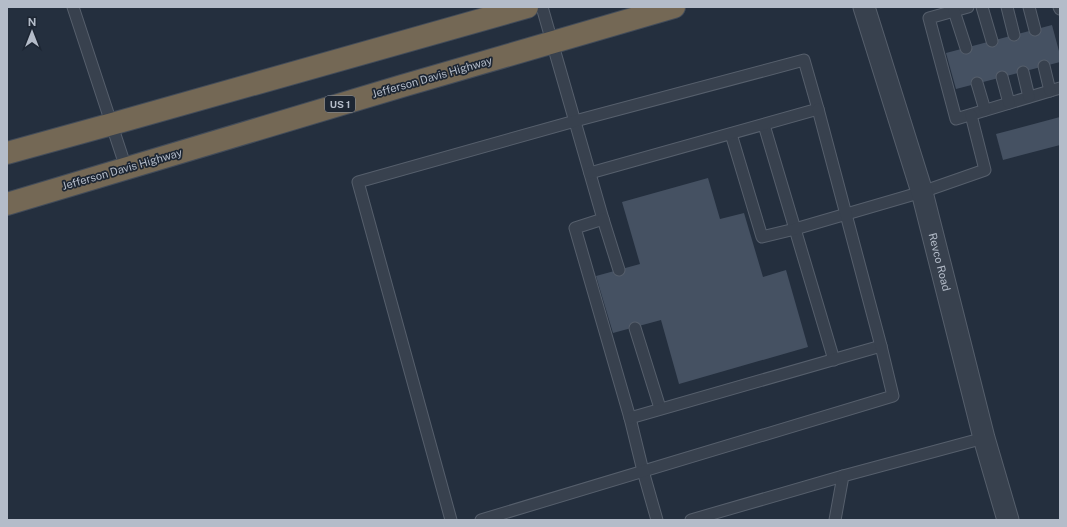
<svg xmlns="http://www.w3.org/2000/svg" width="1067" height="527" font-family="'Public Sans',sans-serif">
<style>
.building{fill:#455162}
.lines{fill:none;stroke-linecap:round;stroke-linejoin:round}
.lane-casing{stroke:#565f6c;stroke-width:13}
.street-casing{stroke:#565f6c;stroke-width:23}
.highway-casing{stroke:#434c59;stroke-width:24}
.lane{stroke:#38414e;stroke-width:11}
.street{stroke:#38414e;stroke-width:21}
.highway{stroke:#746855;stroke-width:22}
.labels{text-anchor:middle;stroke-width:3.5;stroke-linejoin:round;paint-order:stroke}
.shield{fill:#1d2633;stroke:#878f9c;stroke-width:1}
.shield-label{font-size:10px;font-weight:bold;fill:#b4bcc9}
.street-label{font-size:11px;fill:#b4bcc9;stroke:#1d2633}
</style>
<rect width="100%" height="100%" fill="#242f3e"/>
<g class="building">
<path d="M1052,25L1060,55V62L956,89L946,53Z"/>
<path d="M1060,117V145L1003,160L996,134Z"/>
<path d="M708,178L720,219L744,213L763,277L786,270L808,347L679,384L661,320L613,333L596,276L640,264L622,202Z"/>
</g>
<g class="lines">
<defs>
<g id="lane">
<path d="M73,7L126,168"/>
<path d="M542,7L603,219L575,228L630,418L643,471L657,520"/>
<path d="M968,7L929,18L956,119L1060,88"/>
<path d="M982,7L992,41"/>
<path d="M1007,7L1014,35"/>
<path d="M1029,7L1035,30"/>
<path d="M1059,7L1060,9"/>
<path d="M954,11L966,48"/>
<path d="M1044,66L1050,91"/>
<path d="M1023,72L1029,97"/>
<path d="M1002,77L1009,103"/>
<path d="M977,83L985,110"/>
<path d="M764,125L834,360"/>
<path d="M731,134L762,237L795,229L922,192L985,170L971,115"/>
<path d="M603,219L619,270"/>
<path d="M635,328L660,408"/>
<path d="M630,418L881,346"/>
<path d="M451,520L358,182L575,121L804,60L818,109L590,173"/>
<path d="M481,520L893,396L881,346L818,109"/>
<path d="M691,520L843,476"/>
<path d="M835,520L843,476L984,438"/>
</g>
<g id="street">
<path id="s1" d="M864,7L922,192L984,438L1008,520"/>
</g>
<g id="highway">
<path d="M7,153L112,124L527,7"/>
<path d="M7,204L402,86L674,7"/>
</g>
</defs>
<use href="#lane" class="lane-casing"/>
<use href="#street" class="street-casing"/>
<use href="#highway" class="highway-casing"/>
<use href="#lane" class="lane"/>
<use href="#street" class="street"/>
<use href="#highway" class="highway"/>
</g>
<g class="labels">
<rect class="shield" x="325" y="96" width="30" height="16" rx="3"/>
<g class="shield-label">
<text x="340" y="108">US 1</text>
</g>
<g class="street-label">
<text transform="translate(432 77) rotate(-16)" y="4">Jefferson Davis Highway</text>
<text transform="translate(122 169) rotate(-16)" y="4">Jefferson Davis Highway</text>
<text dy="4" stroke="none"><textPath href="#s1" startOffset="266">Revco Road</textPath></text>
</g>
</g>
<rect width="1067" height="527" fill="none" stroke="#b4bcc9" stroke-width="16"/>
<g transform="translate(32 32)" stroke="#1d2633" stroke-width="3" paint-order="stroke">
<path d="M0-3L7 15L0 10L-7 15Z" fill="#b4bcc9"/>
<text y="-6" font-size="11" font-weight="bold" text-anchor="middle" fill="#b4bcc9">N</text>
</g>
</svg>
